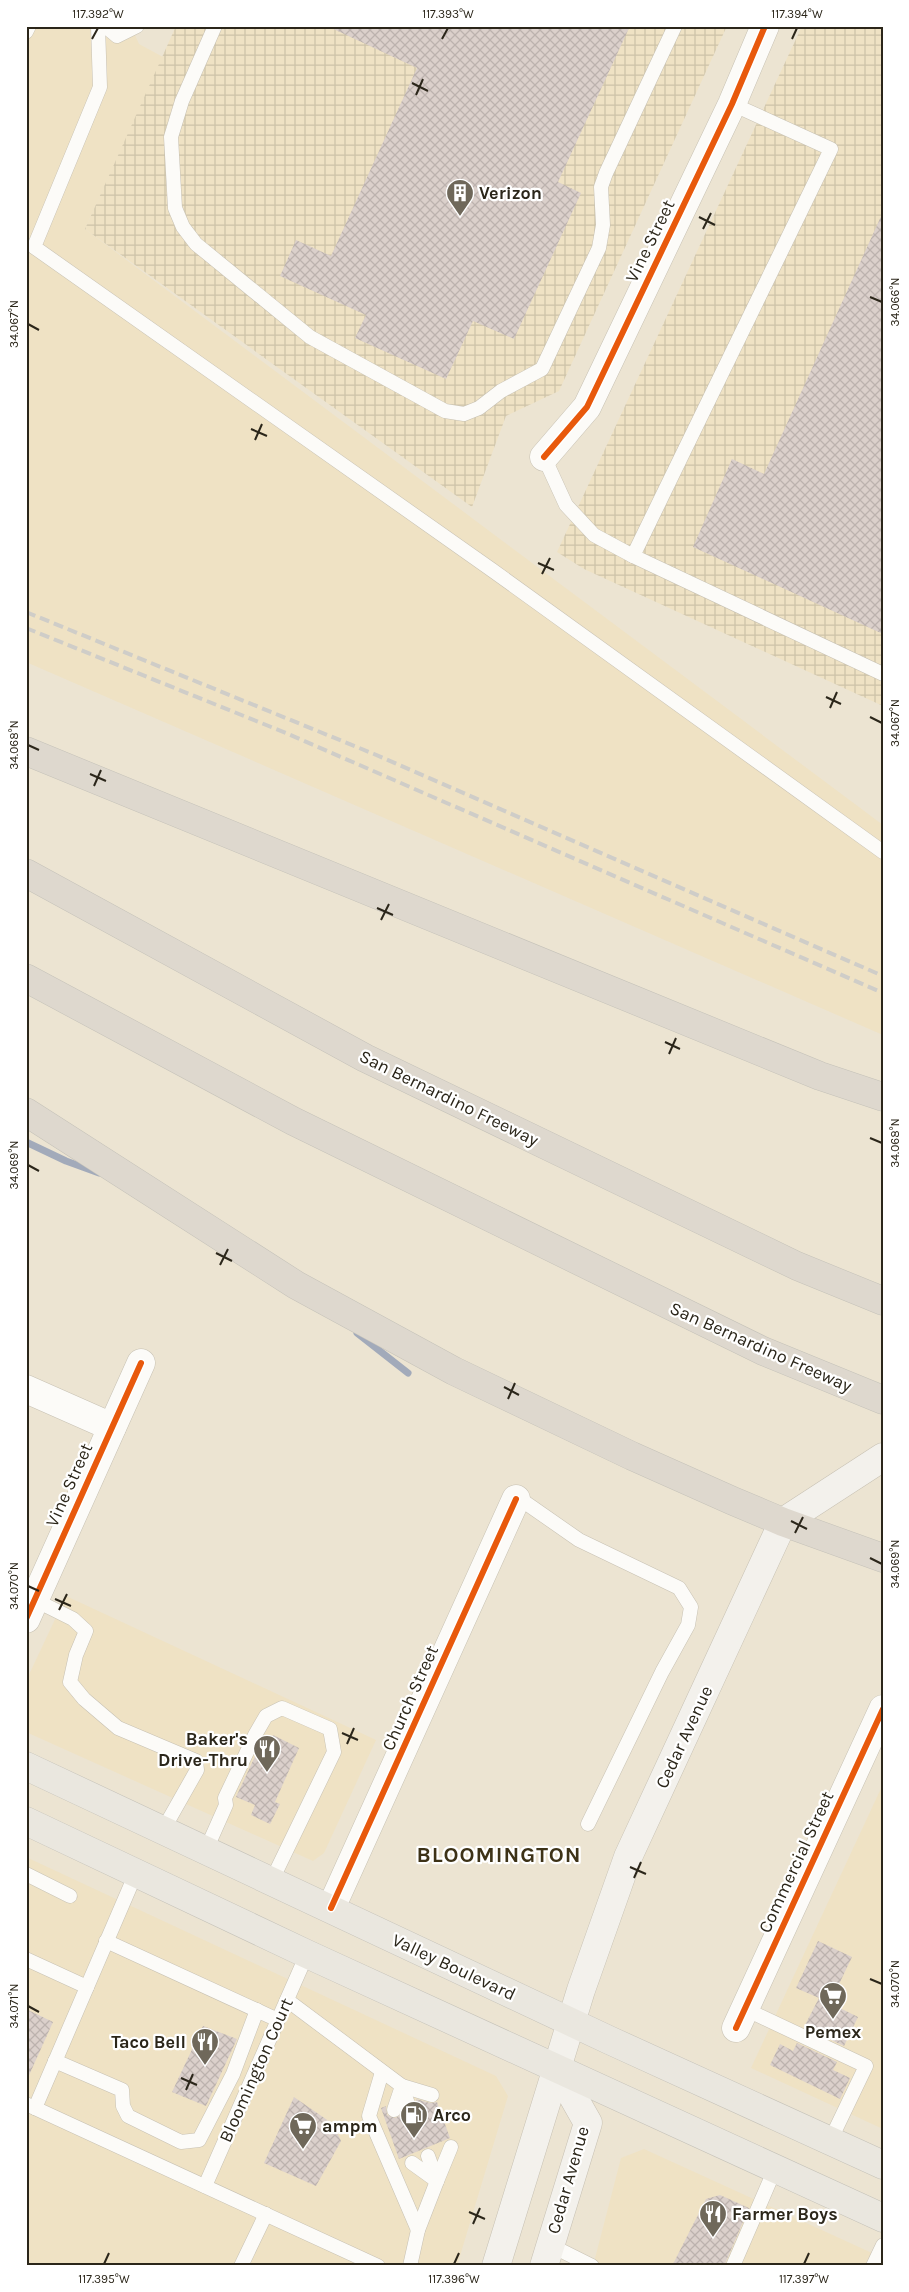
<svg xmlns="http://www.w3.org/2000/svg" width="909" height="2292" font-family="Karla,sans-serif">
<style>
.built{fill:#efe2c4}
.industrial{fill:url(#industrial-grid)}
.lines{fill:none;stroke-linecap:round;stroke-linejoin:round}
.stream{stroke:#a2aaba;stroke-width:7}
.building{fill:url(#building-cross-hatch)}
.service-casing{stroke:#c7c1b3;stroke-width:15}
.minor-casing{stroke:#c7c1b3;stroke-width:29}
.secondary-casing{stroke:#c7c1b3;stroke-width:29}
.primary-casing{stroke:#c5c2b9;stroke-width:29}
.motorway-casing{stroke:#c5c2b9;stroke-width:29}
.service{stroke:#fcfbf8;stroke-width:14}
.minor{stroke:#fcfbf8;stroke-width:28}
.secondary{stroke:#f3f1ec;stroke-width:28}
.primary{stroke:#eae7df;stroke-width:28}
.motorway{stroke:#ded8ce;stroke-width:28}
.rail{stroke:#cfcdc8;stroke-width:4;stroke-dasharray:10 5;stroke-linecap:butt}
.cycleway-casing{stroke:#fff;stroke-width:9}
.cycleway{stroke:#e8590c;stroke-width:6}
.ticks{fill:none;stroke:#2b261a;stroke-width:2}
.labels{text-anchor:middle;stroke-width:4.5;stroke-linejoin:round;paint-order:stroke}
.poi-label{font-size:18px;font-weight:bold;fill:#2b261a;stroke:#fff;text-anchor:start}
.street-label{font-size:18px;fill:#2b261a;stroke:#fff}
.district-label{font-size:22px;font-weight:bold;letter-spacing:1px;fill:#3d3217;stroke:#fff}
.neatline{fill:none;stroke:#2b261a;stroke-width:2}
.ticks-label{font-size:12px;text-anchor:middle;fill:#2b261a}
</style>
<defs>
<pattern id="industrial-grid" width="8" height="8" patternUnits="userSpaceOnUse" patternTransform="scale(1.25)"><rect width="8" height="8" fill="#efe2c4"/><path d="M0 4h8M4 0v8" fill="none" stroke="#cdc2a8"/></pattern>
<pattern id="building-cross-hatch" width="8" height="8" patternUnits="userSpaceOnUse" patternTransform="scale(1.25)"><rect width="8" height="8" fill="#dbd0cb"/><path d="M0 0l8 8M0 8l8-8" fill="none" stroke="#bcb2ae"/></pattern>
</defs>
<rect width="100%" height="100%" fill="#ece4d2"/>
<g class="built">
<path d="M26,26H131L139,44L163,57L85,229L883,825V1035L26,662Z"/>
<path d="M66,1596L376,1740L324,1853L313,1861L26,1732V1681Z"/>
<path d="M883,1784V2129L751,2068Z"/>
<path d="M26,1857L496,2076L508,2096L457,2266H26Z"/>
<path d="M644,2149L883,2258V2266H593L621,2158Z"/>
</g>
<g class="industrial">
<path d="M176,26H727L559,391L506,416L472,507L85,229Z"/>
<path d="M802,26H883V706L584,569L557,552Z"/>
</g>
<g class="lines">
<g class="stream">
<path d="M26,1142L66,1161L99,1173"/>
<path d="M357,1333L408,1373"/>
</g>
</g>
<g class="building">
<path d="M327,26H630L558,182L581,193L514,339L473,321L446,379L355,338L366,315L280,276L296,240L331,256L417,68Z"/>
<path d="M883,212V634L693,547L732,459L764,474Z"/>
<path d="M273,1735L299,1748L275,1802L280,1804L270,1824L251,1815L255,1805L236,1797L264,1737L270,1740Z"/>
<path d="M818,1941L852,1957L830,2003L858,2017L844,2046L804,2027L819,1998L796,1988Z"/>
<path d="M26,2009L53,2022L26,2082Z"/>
<path d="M203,2026L237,2039L206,2106L172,2092Z"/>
<path d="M797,2043L837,2062L833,2070L850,2078L840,2099L770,2065L780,2044L793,2051Z"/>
<path d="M294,2097L333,2124L341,2141L316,2186L264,2163Z"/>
<path d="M416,2099L430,2103L437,2102L450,2138L399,2159L381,2108L386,2106L387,2115L396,2118L403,2111L410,2112L414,2110L417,2105Z"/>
<path d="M720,2195L749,2208L724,2266H672L706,2199Z"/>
</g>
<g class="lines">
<defs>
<g id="service">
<path d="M98,26L100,87L34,247L492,570L883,852"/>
<path d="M105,26L117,36L137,26"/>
<path d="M215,26L182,101L171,137L175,208L183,227L196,244L310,337L445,411L464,414L479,408L501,391L542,369L599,248L603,225L601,187L606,173L675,26"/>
<path d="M26,32L29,26"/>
<path d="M732,104L831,149L633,556L883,674"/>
<path d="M544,457L566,505L594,535L633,556"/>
<path d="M516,1499L523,1501L579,1540L679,1588L691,1607L688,1625L662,1672L588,1824"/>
<path d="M35,1600L73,1619L86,1631L76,1655L70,1682L84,1699L118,1728L196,1761L197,1770L163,1830"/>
<path d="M206,1850L226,1805L225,1798L255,1735L266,1716L282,1708L330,1729L334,1752L272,1880"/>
<path d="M26,1874L70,1896"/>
<path d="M106,1941L278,2020"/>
<path d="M26,1959L87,1987"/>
<path d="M287,2000L402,2086L408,2104"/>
<path d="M745,2009L866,2066L830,2141"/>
<path d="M55,2061L122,2090L123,2106L128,2116L181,2142L199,2140L233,2074L257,2010"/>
<path d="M382,2072L369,2116L418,2230"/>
<path d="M26,2104L378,2266"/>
<path d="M35,2108L136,1873"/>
<path d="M394,2110L402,2086L432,2095"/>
<path d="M412,2163L437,2181L451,2147"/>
<path d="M205,2186L307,1954"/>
<path d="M550,2245L592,2266"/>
<path d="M241,2266L266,2214"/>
<path d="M410,2266L418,2230L437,2181L428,2156"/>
<path d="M733,2266L775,2169"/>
<path d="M873,2266L883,2245"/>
</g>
<g id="minor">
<path d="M544,457L587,407L732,104L765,26"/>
<path d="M26,1389L112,1427"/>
<path d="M26,1619L141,1363"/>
<path d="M331,1908L516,1499"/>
<path d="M736,2028L883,1709"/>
</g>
<g id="secondary">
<path d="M496,2266L581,1990L628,1857L783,1522L883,1457"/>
<path d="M544,2266L588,2123L558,2070"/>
</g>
<g id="primary">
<path d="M26,1766L609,2040L883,2165"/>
<path d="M26,1821L307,1954L883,2218"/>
</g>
<g id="motorway">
<path d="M26,751L820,1076L883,1097"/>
<path d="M26,873L365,1058L797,1266L883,1301"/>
<path d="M26,978L293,1121L763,1351L883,1400"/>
<path d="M26,1112L296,1285L454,1371L632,1456L733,1501L783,1522L883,1558"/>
</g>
</defs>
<use href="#service" class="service-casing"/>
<use href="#minor" class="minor-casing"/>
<use href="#secondary" class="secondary-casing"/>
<use href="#primary" class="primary-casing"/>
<use href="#motorway" class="motorway-casing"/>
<use href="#service" class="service"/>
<use href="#minor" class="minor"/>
<use href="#secondary" class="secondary"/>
<use href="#primary" class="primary"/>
<use href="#motorway" class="motorway"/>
<g class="rail">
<path d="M26,612L374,754L883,976"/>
<path d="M26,628L286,733L883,993"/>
</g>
<defs>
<g id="cycleway">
<path d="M544,457L587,407L732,104L765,26"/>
<path d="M26,1619L141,1363"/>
<path d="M331,1908L516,1499"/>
<path d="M736,2028L883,1709"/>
</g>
</defs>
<use href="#cycleway" class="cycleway-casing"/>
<use href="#cycleway" class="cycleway"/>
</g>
<path class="ticks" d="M92,39L98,28M442,39L448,28M792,39L797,28M412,83L428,91M416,95L423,79M699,217L715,225M703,229L711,213M870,297L882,302M28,324L39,330M251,429L267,436M255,440L262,424M538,563L554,570M542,574L550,558M826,697L841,704M830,708L837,692M870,717L882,723M28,745L39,750M90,774L106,781M94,786L101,770M377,908L393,915M381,920L389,904M665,1042L680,1049M669,1054L676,1038M870,1138L882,1143M28,1165L39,1171M216,1253L232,1261M220,1265L228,1249M504,1387L519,1395M508,1399L515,1383M791,1521L807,1529M795,1533L803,1517M870,1558L882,1564M28,1586L39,1591M55,1599L71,1606M59,1610L67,1594M342,1733L358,1740M347,1744L354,1728M630,1867L646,1874M634,1878L641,1862M870,1979L882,1984M28,2006L39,2012M181,2078L197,2085M186,2090L193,2074M469,2212L485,2219M473,2224L480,2208M104,2264L109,2253M454,2264L459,2253M804,2264L809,2253"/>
<defs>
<symbol id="building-pin" viewBox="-11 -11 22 30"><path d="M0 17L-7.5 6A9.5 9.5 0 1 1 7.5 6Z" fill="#6f685a" stroke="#fff"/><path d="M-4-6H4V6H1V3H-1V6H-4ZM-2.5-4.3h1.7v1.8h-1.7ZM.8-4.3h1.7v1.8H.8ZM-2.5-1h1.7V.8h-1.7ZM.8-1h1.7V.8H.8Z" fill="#fff"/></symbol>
<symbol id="restaurant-pin" viewBox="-11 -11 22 30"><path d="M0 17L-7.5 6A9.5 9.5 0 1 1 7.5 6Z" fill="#6f685a" stroke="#fff"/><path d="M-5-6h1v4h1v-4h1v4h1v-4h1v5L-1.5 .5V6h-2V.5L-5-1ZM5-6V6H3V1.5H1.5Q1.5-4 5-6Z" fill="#fff"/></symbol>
<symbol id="supermarket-pin" viewBox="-11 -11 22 30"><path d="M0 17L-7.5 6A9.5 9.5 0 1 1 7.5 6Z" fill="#6f685a" stroke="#fff"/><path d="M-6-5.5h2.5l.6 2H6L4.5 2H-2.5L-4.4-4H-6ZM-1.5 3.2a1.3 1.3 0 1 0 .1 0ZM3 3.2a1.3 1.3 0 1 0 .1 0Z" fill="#fff"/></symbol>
<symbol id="fuel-pin" viewBox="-11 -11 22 30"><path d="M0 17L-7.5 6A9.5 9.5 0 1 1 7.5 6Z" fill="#6f685a" stroke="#fff"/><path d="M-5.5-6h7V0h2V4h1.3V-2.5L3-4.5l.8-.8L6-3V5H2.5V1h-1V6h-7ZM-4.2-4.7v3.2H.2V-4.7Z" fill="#fff"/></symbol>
</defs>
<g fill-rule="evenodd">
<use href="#building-pin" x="444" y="177" width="32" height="43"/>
<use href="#restaurant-pin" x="251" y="1733" width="32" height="43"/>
<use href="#supermarket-pin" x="817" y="1980" width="32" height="43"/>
<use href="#restaurant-pin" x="189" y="2026" width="32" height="43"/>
<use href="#fuel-pin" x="398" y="2099" width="32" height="43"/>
<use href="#supermarket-pin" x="287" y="2110" width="32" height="43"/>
<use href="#restaurant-pin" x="697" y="2198" width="32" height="43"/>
</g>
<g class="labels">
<g class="poi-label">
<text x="479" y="199">Verizon</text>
<text x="248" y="1745" text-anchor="end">Baker's<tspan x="248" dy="21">Drive-Thru</tspan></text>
<text x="833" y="2038" text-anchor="middle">Pemex</text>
<text x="186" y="2048" text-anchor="end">Taco Bell</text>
<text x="433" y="2121">Arco</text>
<text x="322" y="2132">ampm</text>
<text x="732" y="2220">Farmer Boys</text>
</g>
<g class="street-label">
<text transform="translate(650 241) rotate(-64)" y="6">Vine Street</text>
<text transform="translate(449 1098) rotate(26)" y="6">San Bernardino Freeway</text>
<text transform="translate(761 1347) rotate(24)" y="6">San Bernardino Freeway</text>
<text transform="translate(69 1485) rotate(-66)" y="6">Vine Street</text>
<text transform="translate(410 1698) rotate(-66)" y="6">Church Street</text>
<text transform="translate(684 1737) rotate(-65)" y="6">Cedar Avenue</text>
<text transform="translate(796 1862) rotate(-65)" y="6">Commercial Street</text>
<text transform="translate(454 1967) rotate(25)" y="6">Valley Boulevard</text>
<text transform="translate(256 2070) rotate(-66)" y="6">Bloomington Court</text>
<text transform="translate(568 2180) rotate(-74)" y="6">Cedar Avenue</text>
</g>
<g class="district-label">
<text x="499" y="1862">BLOOMINGTON</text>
</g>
</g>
<rect width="909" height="2292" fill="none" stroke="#ffffff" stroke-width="55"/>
<rect x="28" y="28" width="854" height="2236" class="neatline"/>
<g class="ticks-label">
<text x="98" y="18">117.392°W</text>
<text x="448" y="18">117.393°W</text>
<text x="797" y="18">117.394°W</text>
<text transform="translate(895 302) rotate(-90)" y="4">34.066°N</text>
<text transform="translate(14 324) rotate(-90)" y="4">34.067°N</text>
<text transform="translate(895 723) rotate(-90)" y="4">34.067°N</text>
<text transform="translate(14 745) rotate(-90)" y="4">34.068°N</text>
<text transform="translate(895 1143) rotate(-90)" y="4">34.068°N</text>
<text transform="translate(14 1165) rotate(-90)" y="4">34.069°N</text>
<text transform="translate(895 1564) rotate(-90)" y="4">34.069°N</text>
<text transform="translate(14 1586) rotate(-90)" y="4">34.070°N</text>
<text transform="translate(895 1984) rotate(-90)" y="4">34.070°N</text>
<text transform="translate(14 2006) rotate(-90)" y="4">34.071°N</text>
<text x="104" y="2283">117.395°W</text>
<text x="454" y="2283">117.396°W</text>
<text x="804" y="2283">117.397°W</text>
</g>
</svg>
